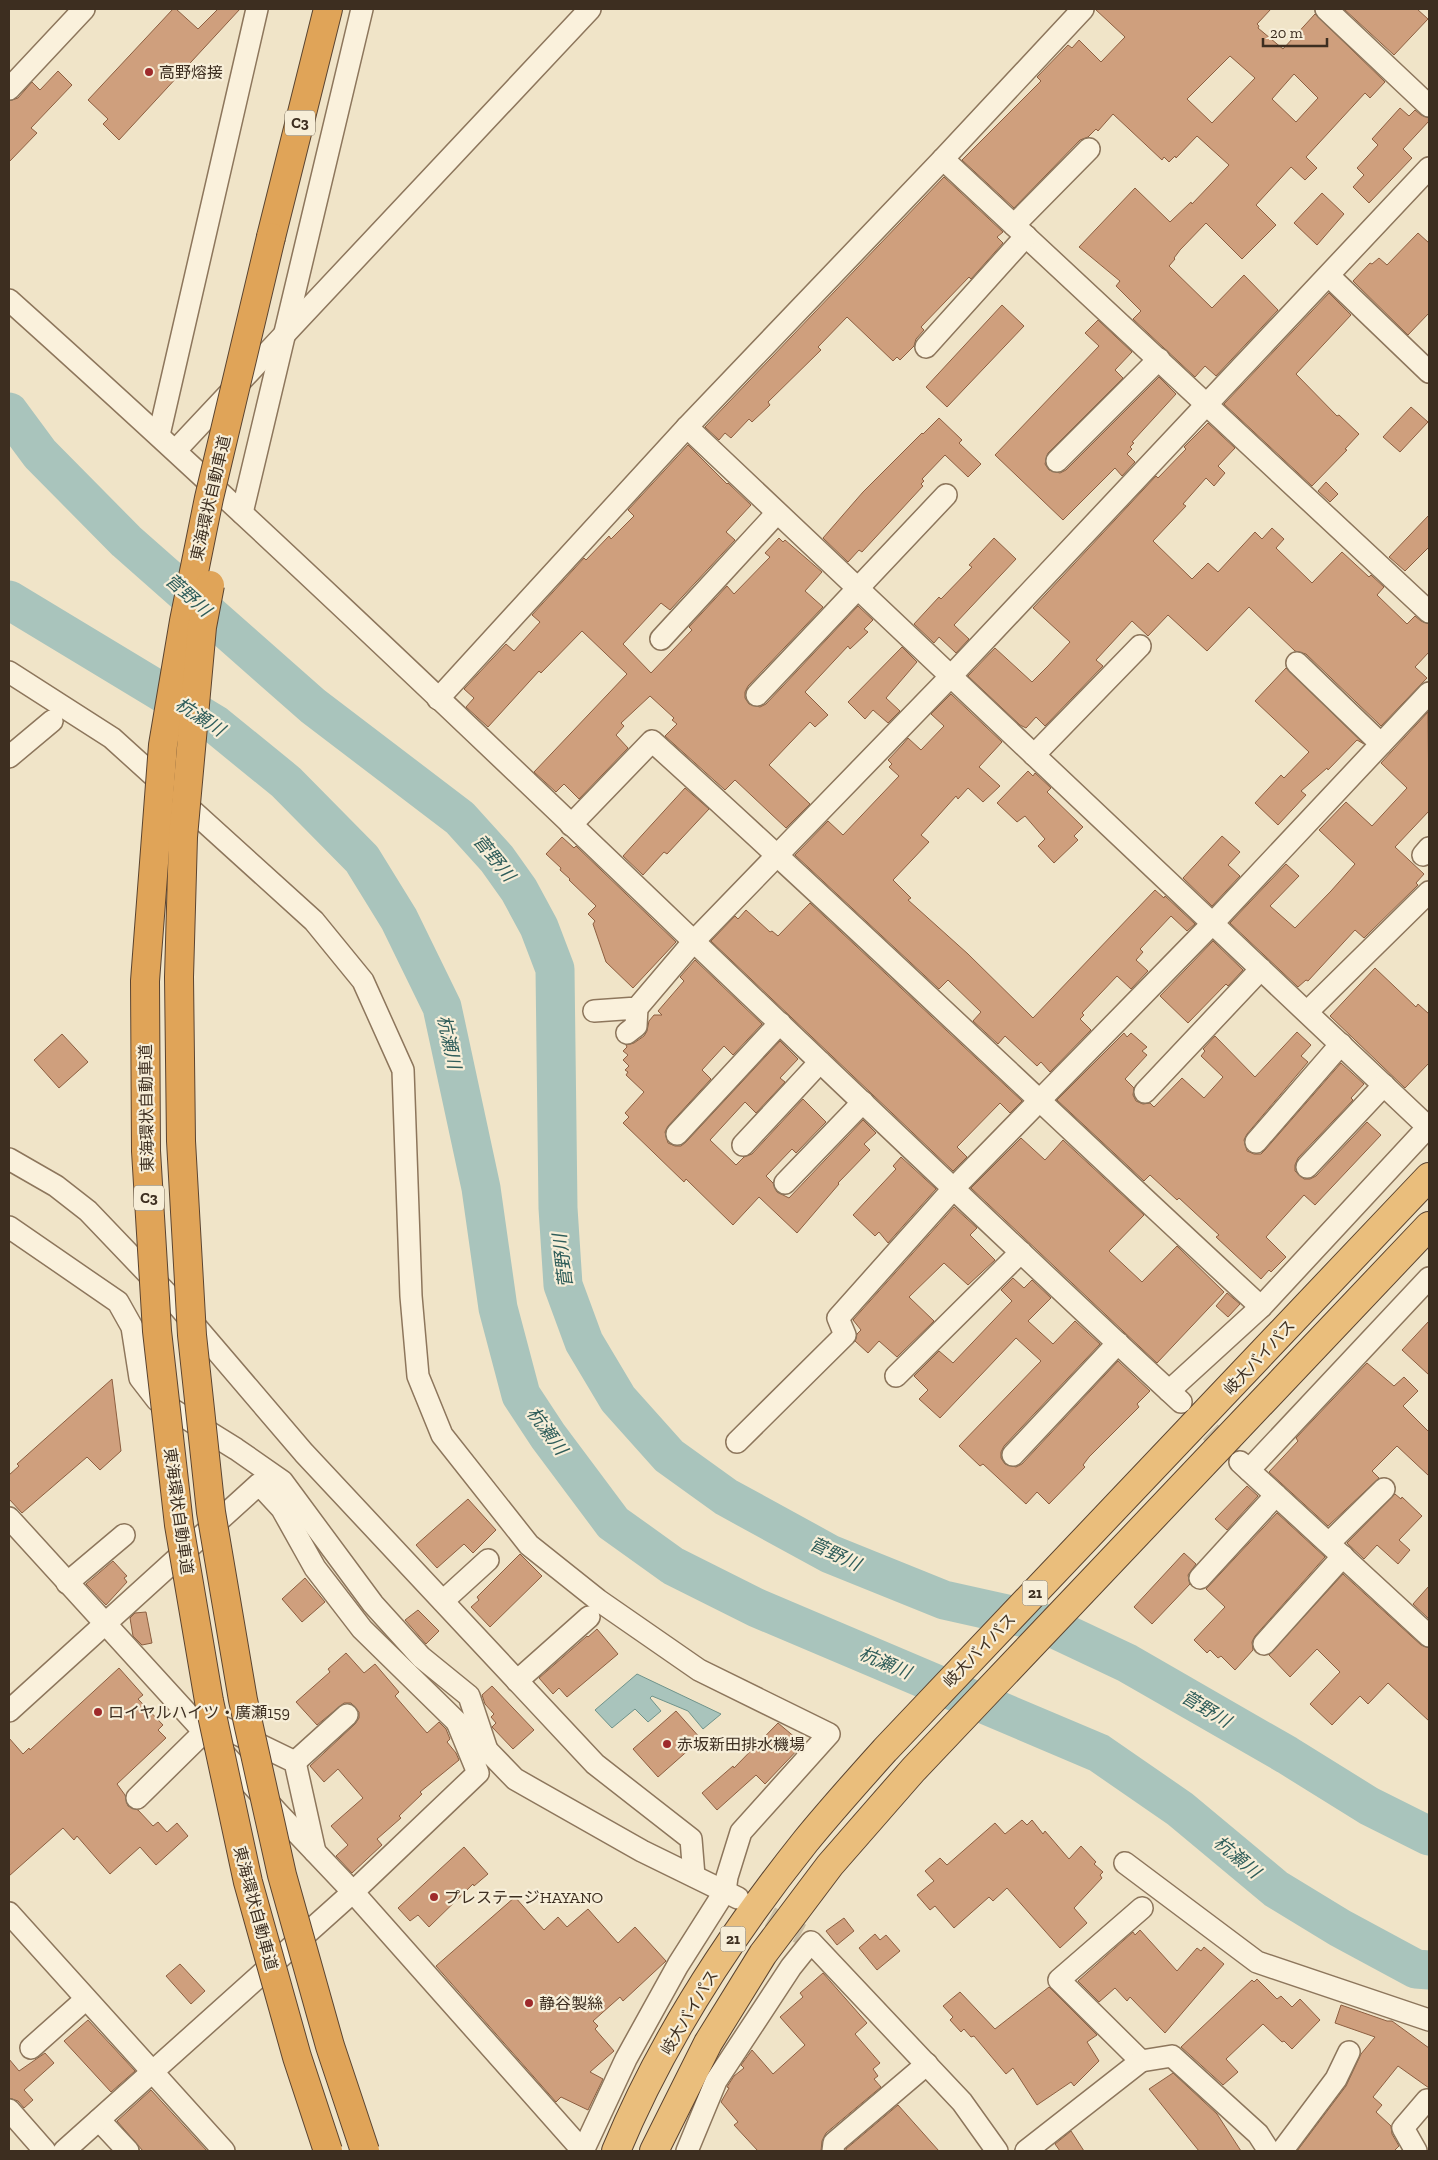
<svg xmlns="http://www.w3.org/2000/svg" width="1438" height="2160" font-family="'Zilla Slab','Noto Sans JP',serif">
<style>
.water{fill:#a9c4bc;stroke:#6f938a}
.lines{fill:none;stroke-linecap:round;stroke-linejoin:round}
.river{stroke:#a9c4bc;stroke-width:39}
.building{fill:#cf9f7d;stroke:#8d5f41;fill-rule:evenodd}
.minor-tunnel{stroke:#ccc0a6;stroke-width:21;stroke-dasharray:21 11;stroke-linecap:butt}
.minor-casing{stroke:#8d765c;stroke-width:24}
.trunk-casing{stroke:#5b4430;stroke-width:30}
.motorway-casing{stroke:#5b4430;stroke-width:30}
.minor{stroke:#faf1dc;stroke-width:21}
.trunk{stroke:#eabe7c;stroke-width:28}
.motorway{stroke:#e0a458;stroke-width:28}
.motorway-bridge-casing{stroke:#5b4430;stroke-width:30;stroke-linecap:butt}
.motorway-bridge{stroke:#e0a458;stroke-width:28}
.poi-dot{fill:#9e2a2b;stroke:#f7eed8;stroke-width:2}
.labels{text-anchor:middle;stroke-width:4.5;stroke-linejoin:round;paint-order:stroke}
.shield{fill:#f7eed8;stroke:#756857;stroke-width:1}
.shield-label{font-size:15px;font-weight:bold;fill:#3d2e20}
.poi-label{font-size:16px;fill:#3d2e20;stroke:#f7eed8;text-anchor:start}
.street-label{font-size:16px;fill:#3d2e20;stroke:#f7eed8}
.water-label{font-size:18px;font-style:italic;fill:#2f5d5a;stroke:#f7eed8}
</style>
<rect width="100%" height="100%" fill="#f0e4c8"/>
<path class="water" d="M637,1674L721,1714L703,1729L688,1711L652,1696L650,1698L661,1711L648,1722L635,1709L612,1728L595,1710Z"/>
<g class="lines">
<g class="river">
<path d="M9,412L40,454L126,541L313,706L460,818L497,859L519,890L539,927L555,969L558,1208L563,1285L584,1342L618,1399L669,1456L726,1497L830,1554L944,1600L1038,1621L1127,1663L1287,1755L1369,1806L1429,1836"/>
<path d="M9,600L216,725L286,782L362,859L399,919L442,1007L481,1188L498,1308L521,1395L548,1436L613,1523L673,1566L757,1608L1099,1753L1180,1809L1276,1889L1340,1928L1416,1969L1429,1970"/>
</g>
</g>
<g class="building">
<path d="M173,9H176L198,29L218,9H240L119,140L103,124L108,119L88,100Z"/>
<path d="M1095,9H1271L1257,24L1259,26L1258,28L1283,49L1315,14L1385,82L1370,98L1365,93L1306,157L1317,168L1305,180L1291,167L1256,205L1276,225L1242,259L1206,223L1180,250L1174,258L1175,259L1169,266L1212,308L1244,275L1278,310L1216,376L1205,366L1195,377L1133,319L1141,311L1116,286L1120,281L1079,247L1135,188L1170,222L1191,202L1192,204L1229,165L1197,136L1176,158L1175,156L1169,162L1164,157L1162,160L1113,114L1098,131L1096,129L1088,137L1080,140L1014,208L962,160L1041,81L1037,77L1068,45L1072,48L1079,40L1101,62L1125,37ZM1230,56L1255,78L1212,123L1187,99ZM1294,74L1318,98L1296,122L1272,99Z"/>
<path d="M1344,9H1417L1428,19L1394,55Z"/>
<path d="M58,71L72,85L31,128L37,133L9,162V101L18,98L32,82L40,90Z"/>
<path d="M1400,108L1409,116L1415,110L1421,115L1429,118V121L1403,149L1412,158L1369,203L1353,187L1364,175L1357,168L1378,145L1372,139Z"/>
<path d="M944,177L1003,232L997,237L1003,243L971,279L969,277L921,327L924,330L916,339L914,346L900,360L897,357L893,361L847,317L818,347L821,350L768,402L770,405L752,422L749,419L731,438L725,433L719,440L705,427Z"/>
<path d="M1322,193L1344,214L1317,245L1294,223Z"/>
<path d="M1418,233L1429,243V313L1408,335L1353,281L1370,263L1372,264L1379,258L1387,265Z"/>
<path d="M1329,293L1351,315L1296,374L1337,416L1339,415L1359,434L1345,449L1347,450L1312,486L1224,404Z"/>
<path d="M1002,305L1024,326L947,407L926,387Z"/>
<path d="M1098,320L1132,352L1115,370L1123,378L1048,453L1045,464L1049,470L1060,473L1066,470L1159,377L1176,394L1132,442L1134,443L1130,447L1132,449L1127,454L1135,462L1122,476L1115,468L1063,520L995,455L1099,346L1085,333Z"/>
<path d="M1411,407L1428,422L1400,452L1383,437Z"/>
<path d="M939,418L962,440L959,443L981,464L968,477L945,455L922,479L924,481L921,484L923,486L862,552L859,550L848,562L823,538L863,492L922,433L923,434Z"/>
<path d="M1208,423L1235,448L1218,466L1225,473L1214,486L1206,478L1183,504L1186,506L1153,541L1192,579L1208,563L1218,572L1255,532L1262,539L1272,528L1284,539L1276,548L1312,583L1342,552L1369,577L1371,575L1384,587L1377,595L1407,624L1415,616L1421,621L1429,624V652L1415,667L1427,678L1381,726L1306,654L1295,651L1249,607L1207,651L1168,615L1148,636L1132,621L1096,660L1103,666L1045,726L1036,717L1026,728L1020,725L968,676L995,648L1032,682L1048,666L1070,642L1033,608L1156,476L1158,478L1186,449L1184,447Z"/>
<path d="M688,445L727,484L728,483L751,505L726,532L735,540L670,610L661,603L623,644L651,673L692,630L689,627L727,586L734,594L770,557L765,553L779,538L783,542L785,540L822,572L805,591L823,607L748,686L745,692V698L749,704L760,707L766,704L858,606L873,620L864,629L868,632L850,649L848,646L805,692L828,715L815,727L810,722L769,765L810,804L786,828L735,780L725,790L665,736L677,724L672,720L674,718L650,696L621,723L624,726L616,735L628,748L579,799L564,784L556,792L534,772L627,674L582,631L541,673L539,671L488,727L466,707L474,698L464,689L506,644L514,651L540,622L532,615L584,558L586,560L609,536L611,539L634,516L628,510Z"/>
<path d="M1326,482L1338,494L1330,502L1318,491Z"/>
<path d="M1429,515V547L1405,571L1389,557Z"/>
<path d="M994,538L1016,559L954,625L969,639L956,653L939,637L934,643L914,624L939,597L941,599L972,567L969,565Z"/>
<path d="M902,647L917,662L886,698L900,711L888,723L873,710L865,719L848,702Z"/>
<path d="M1286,668L1364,744L1357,740L1328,770L1327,768L1301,791L1306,795L1278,825L1255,803L1281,775L1284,778L1309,752L1255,701Z"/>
<path d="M951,694L1002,742L979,767L1000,786L983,802L968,788L958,799L956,796L921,835L929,842L893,880L911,898L908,900L968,954L1033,1018L1155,890L1164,898L1165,896L1195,924L1187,931L1171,916L1140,949L1143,952L1136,960L1148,971L1131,989L1117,976L1082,1013L1084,1015L1080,1019L1091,1030L1050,1072L1041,1062L1037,1066L1005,1036L998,1044L973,1021L981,1012L948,980L939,989L795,855L828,821L843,835L899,776L889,767L892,764L888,760L903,744L908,738L921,750L944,726L931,714Z"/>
<path d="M1428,712L1429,811L1395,847L1424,874L1416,883L1418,885L1364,938L1355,930L1308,981L1306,980L1298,987L1230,923L1286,864L1299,876L1270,906L1295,928L1331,891L1355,864L1319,830L1346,802L1372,826L1407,788L1381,763Z"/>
<path d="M1028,771L1033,776L1035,773L1051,788L1047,792L1083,827L1074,836L1078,840L1054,863L1038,846L1045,839L1025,816L1017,822L997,803Z"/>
<path d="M685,788L709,809L667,854L664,852L643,875L623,856Z"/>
<path d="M1222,836L1240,852L1228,865L1240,876L1212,906L1183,878Z"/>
<path d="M562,837L574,848L576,846L676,942L633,988L606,962L593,924L595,921L588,914L596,906L569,880L570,879L560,870L561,868L546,854Z"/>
<path d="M810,903L1022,1101L1010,1113L1000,1103L957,1147L967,1157L953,1171L711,941L735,916L738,919L746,910L770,932L772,931L778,936Z"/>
<path d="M1213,941L1243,970L1228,986L1226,984L1188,1023L1160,996Z"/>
<path d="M695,960L762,1024L733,1055L724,1046L702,1070L711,1079L668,1126L665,1132L668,1143L675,1146H681L686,1142L780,1041L798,1059L780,1078L785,1082L756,1113L745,1102L710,1140L736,1165L744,1157L752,1154L803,1099L826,1122L796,1153L792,1149L766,1176L773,1183L777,1192L789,1198L863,1120L876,1133L864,1144L870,1150L838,1183L839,1184L797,1233L759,1197L733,1225L686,1179L684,1182L623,1123L629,1117L625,1113L644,1092L626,1075L628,1072L625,1070L629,1066L623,1060L628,1055L623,1051L627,1047L626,1045L634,1043L644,1036L647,1031L649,1021L654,1015H662L658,1011L684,981L680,977Z"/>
<path d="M1375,968L1416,1007L1418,1004L1429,1014V1063L1405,1088L1330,1016Z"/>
<path d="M1297,1032L1311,1045L1301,1056L1308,1062L1247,1134L1244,1140L1247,1151L1254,1154H1261L1265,1150L1341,1063L1364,1084L1351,1098L1353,1100L1298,1158L1295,1165V1171L1304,1179H1310L1316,1176L1367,1122L1381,1135L1315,1205L1304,1195L1266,1237L1286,1257L1271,1272L1269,1270L1261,1279L1216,1237L1219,1235L1179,1198L1177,1200L1150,1175L1144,1181L1057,1100L1124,1033L1127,1037L1131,1033L1147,1047L1142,1051L1147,1055L1125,1079L1134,1088L1133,1095L1136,1101L1143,1104L1150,1103L1154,1107L1182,1078L1204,1098L1223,1077L1201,1056L1205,1051L1203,1049L1215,1036L1255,1077Z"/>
<path d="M62,1034L88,1062L59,1088L34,1060Z"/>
<path d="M1021,1138L1045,1160L1063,1140L1144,1215L1109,1251L1142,1282L1177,1246L1224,1292L1157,1363L971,1188Z"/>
<path d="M901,1157L936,1189L888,1243L879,1232L875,1236L853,1215L896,1169L893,1166Z"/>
<path d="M954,1207L977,1228L970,1235L995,1260L968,1285L944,1263L909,1297L934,1321L897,1357L879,1341L868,1353L855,1341L857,1334L861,1330L853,1320Z"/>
<path d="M1013,1278L1024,1288L1032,1280L1051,1298L1028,1321L1053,1344L1075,1321L1100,1344L1004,1446L1001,1452V1458L1005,1464L1016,1467L1022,1464L1118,1361L1150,1391L1137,1404L1139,1407L1089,1457L1083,1465L1085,1467L1049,1504L1037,1492L1026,1504L983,1464L980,1466L959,1446L1041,1361L1016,1338L940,1418L919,1399L928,1390L914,1376L939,1351L953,1363L1012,1301L1001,1290Z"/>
<path d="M1227,1293L1240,1304L1228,1317L1216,1306Z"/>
<path d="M1429,1321V1375L1402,1350Z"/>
<path d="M1367,1363L1394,1386L1404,1377L1418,1391L1403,1406L1429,1432V1476L1397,1446L1372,1471L1379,1478L1328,1526L1269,1472L1298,1441L1296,1438Z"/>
<path d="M112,1379L121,1451L100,1470L87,1457L22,1513L9,1499V1475L19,1466L17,1464Z"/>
<path d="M1247,1486L1258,1496L1227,1530L1215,1519Z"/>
<path d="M1395,1494L1401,1499L1402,1497L1422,1516L1399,1540L1410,1550L1398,1564L1377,1545L1364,1559L1347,1543Z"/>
<path d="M468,1499L496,1530L473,1553L464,1544L437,1568L416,1545Z"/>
<path d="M1277,1513L1325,1557L1255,1636L1252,1642L1253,1650L1235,1670L1221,1656L1218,1658L1210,1650L1207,1653L1194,1640L1225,1607L1206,1589Z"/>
<path d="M1184,1553L1196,1564L1188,1575L1190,1584L1152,1624L1134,1607Z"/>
<path d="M520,1554L542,1576L490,1627L471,1607L479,1600L477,1597Z"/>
<path d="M113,1561L127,1576L124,1578L127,1582L106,1605L86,1584Z"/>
<path d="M1343,1574L1421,1645L1429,1648V1721L1388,1683L1368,1704L1360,1696L1332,1725L1310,1704L1340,1672L1317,1649L1290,1677L1269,1655Z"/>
<path d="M305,1578L325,1602L302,1622L282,1599Z"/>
<path d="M1429,1586V1619L1413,1604Z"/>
<path d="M418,1610L439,1631L426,1644L405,1620Z"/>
<path d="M146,1612L152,1643L142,1645L133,1636L130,1618L135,1613Z"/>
<path d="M597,1629L618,1654L567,1697L559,1688L553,1694L539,1678L587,1636L588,1637Z"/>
<path d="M346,1653L364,1673L375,1664L399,1692L395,1696L427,1733L439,1722L446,1729L450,1739L447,1742L456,1753L459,1760L420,1792L422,1794L399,1816L401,1818L377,1839L382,1845L352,1873L336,1856L348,1845L331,1826L363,1798L338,1769L324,1782L310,1766L355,1724L359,1718V1712L351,1703H344L317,1725L296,1702L330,1672L328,1669Z"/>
<path d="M119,1668L143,1695L138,1699L163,1725L158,1730L166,1738L117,1784L125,1795L128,1806L138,1810L153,1826L158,1822L167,1832L177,1823L188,1836L156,1865L140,1847L110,1874L77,1836L74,1840L63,1828L9,1876V1738L23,1754L29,1748L30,1750Z"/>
<path d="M492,1686L534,1730L513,1749L492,1727L496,1723L491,1717L494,1714L485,1704L482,1695Z"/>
<path d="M676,1711L701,1739L658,1777L633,1749Z"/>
<path d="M778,1723L803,1744L765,1784L756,1775L717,1810L702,1793L733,1766L734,1768Z"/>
<path d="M1022,1820L1027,1825L1032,1820L1043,1834L1045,1831L1069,1859L1081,1846L1096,1862L1094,1864L1103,1872L1100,1875L1102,1878L1074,1908L1087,1923L1060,1948L1007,1888L993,1901L989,1897L954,1928L935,1906L930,1910L917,1895L934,1881L925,1871L940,1858L947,1865L995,1823L1005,1834Z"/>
<path d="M464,1847L488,1874L474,1886L473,1884L429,1927L418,1915L410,1921L398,1908Z"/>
<path d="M515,1897L544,1930L558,1917L567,1927L588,1909L618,1943L635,1927L666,1961L623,2001L620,1997L593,2021L598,2026L595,2029L614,2051L590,2072L603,2079L588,2110L561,2097L556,2102L436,1966Z"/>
<path d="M844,1918L854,1931L837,1945L826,1931Z"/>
<path d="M1140,1930L1177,1971L1197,1948L1201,1951L1204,1947L1224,1964L1165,2033L1130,1997L1127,2001L1115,1988L1099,2002L1078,1981L1133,1932L1135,1935Z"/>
<path d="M875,1934L880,1940L886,1935L900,1951L877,1970L859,1948Z"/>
<path d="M180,1964L205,1991L191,2004L166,1976Z"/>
<path d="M823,1973L867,2023L855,2034L880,2063L873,2069L878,2076L874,2079L881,2087L826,2133L822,2141L821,2151H758L734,2125L738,2122L721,2102L729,2088L727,2087L734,2076L744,2068L741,2065L752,2050L773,2074L805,2045L780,2017L803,1997L800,1993Z"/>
<path d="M1257,1979L1277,1999L1281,1996L1292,2007L1300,1999L1320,2020L1292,2049L1284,2041L1282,2042L1263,2024L1226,2059L1238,2072L1223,2085L1181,2047L1252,1980L1254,1982Z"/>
<path d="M1049,1987L1097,2035L1087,2042L1099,2061L1074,2086L1071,2082L1037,2105L1013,2068L1006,2074L974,2036L971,2037L964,2029L961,2032L950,2020L953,2017L943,2006L960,1992L995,2029Z"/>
<path d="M1341,2005L1387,2021H1392L1429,2048V2088L1398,2066L1373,2097L1382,2105L1376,2112L1391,2126L1392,2134L1399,2146L1394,2151H1297L1346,2086L1361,2054L1375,2037L1335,2023Z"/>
<path d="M88,2020L135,2071L111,2092L64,2041Z"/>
<path d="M45,2053L54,2063L24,2090L33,2100L24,2108L18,2101L9,2098V2059L19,2071Z"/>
<path d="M1173,2073L1217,2114L1241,2151H1199L1149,2089Z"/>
<path d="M151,2090L207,2151H143L117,2121Z"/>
<path d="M898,2105L939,2151H846V2149Z"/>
<path d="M1071,2131L1084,2151H1060L1055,2144Z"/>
</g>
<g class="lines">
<g class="minor-tunnel">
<path d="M1188,1409L1233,1455"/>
<path d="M742,1901L801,1934"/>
</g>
<defs>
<g id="minor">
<path d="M1326,9L1429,106"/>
<path d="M9,89L84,9"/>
<path d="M943,159L1429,612"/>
<path d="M1014,225L1089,149"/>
<path d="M1329,276L1429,372"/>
<path d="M9,300C408,658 787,1038 1181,1402"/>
<path d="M926,347L1026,236"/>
<path d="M687,427L1429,1128"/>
<path d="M159,435L257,9"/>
<path d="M176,450L590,9"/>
<path d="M1057,461L1159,359"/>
<path d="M242,513L362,9"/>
<path d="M661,639L777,513"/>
<path d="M1297,663L1381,744"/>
<path d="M9,672L112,738L314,921L363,981L403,1070L411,1296L418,1376L442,1435L529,1545L598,1600L699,1670L829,1734L741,1832L727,1877L725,1891L678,1965L626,2059L583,2151"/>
<path d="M757,695L946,495"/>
<path d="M438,699L687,427L943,159L1083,9"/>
<path d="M1034,755L1140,646"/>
<path d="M9,757L52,721"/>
<path d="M571,825L652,741C858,927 1057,1119 1261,1307"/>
<path d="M1423,855L1429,848"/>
<path d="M594,1011L637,1008L694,941L951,676L1429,168"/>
<path d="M1307,1012L1429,892"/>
<path d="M627,1033L636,1026L637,1008"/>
<path d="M1145,1092L1261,969"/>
<path d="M677,1134L780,1023"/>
<path d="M1256,1142L1341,1044"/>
<path d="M743,1145L820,1062"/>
<path d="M9,1159L56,1186L88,1211L175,1302L304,1453L595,1764L691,1839L694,1876"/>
<path d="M1307,1167L1384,1085"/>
<path d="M785,1183L863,1102"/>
<path d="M9,1227L118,1302L132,1327L140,1378L157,1400L236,1449L282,1481L373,1604L421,1657L469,1696L486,1747"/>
<path d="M896,1376L1021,1252"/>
<path d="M1169,1391L1261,1307L1429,1126"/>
<path d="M737,1442L845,1335L838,1318L953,1189L1213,923L1429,693"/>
<path d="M1013,1455L1118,1343"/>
<path d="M1240,1462L1429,1636"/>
<path d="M1249,1470L1429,1278"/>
<path d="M9,1518L278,1813L353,1892L583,2151"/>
<path d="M1329,1543L1384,1489"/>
<path d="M1200,1578L1276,1495"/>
<path d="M67,1583L124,1535"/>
<path d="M443,1601L488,1560"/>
<path d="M1264,1644L1343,1556"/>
<path d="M517,1681L589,1617"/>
<path d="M9,1711L259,1484L282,1509L315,1568L362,1629L457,1722"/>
<path d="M204,1718L295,1762L315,1852"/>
<path d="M295,1762L347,1715"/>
<path d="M137,1798L204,1732"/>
<path d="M1125,1863L1257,1962L1429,2020"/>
<path d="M1142,1908L1059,1980L1141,2061L1172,2056L1258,2134L1269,2151"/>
<path d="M9,1913L224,2151"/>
<path d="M31,2048L86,1999"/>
<path d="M9,2110L45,2151"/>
<path d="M99,2120L128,2151"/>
<path d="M64,2151L353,1892L478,1773L457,1722L486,1749L515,1779L642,1851L738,1898"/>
<path d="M687,2151L716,2081L791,1967L811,1942L962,2102L997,2151"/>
<path d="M833,2151L834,2143L927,2064"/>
<path d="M1026,2151L1141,2061"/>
<path d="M1282,2151L1336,2079L1349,2052"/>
<path d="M1416,2151L1403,2128L1427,2100"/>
</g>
<g id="trunk">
<path d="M616,2151C662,2040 730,1936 805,1842C831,1810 858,1780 885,1750L1429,1177"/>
<path d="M654,2151L708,2043L763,1954L830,1865L913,1770L1429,1226"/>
</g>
<path id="motorway" d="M271,237L328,9"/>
</defs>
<use href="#minor" class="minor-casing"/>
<use href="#trunk" class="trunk-casing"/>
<use href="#motorway" class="motorway-casing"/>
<use href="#minor" class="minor"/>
<use href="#trunk" class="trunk"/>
<use href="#motorway" class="motorway"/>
<defs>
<g id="motorway-bridge">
<path d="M271,237L209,498L184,621L163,745L145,981L146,1151L157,1331L179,1525L209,1701L248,1882L297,2057L328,2151"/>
<path d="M210,585L202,627L183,837L179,977L181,1141L192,1335L211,1512L243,1700L282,1875L330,2046L365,2151"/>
</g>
</defs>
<use href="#motorway-bridge" class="motorway-bridge-casing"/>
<use href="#motorway-bridge" class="motorway-bridge"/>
</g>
<g class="poi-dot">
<circle cx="149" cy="72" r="5"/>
<circle cx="98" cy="1712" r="5"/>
<circle cx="667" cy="1744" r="5"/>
<circle cx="434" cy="1897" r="5"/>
<circle cx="529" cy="2003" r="5"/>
</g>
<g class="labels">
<g class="shield">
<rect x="285" y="110.5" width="30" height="25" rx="4"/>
<rect x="134" y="1185.5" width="30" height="25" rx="4"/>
<rect x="1022.5" y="1580.5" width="25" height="25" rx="4"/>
<rect x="720.5" y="1926.5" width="25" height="25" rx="4"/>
</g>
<g class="shield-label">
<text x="300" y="128">C3</text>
<text x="149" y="1203">C3</text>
<text x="1035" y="1598">21</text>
<text x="733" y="1944">21</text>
</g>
<g class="poi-label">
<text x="159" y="78">高野熔接</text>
<text x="108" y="1718">ロイヤルハイツ・廣瀬159</text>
<text x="677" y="1750">赤坂新田排水機場</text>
<text x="444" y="1903">プレステージHAYANO</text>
<text x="539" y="2009">静谷製絲</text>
</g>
<g class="street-label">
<text transform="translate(210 498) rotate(-77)" y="6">東海環状自動車道</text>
<text transform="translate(146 1108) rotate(-91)" y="6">東海環状自動車道</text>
<text transform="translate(1259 1357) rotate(-47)" y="6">岐大バイパス</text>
<text transform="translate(179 1511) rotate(82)" y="6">東海環状自動車道</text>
<text transform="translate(979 1650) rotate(-46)" y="6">岐大バイパス</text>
<text transform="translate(256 1908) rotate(75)" y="6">東海環状自動車道</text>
<text transform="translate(689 2012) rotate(-59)" y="6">岐大バイパス</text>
</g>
<g class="water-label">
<text transform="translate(188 595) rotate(42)" y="6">菅野川</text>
<text transform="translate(200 717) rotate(33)" y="6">杭瀬川</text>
<text transform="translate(494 858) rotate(51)" y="6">菅野川</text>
<text transform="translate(449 1042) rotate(78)" y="6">杭瀬川</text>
<text transform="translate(563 1261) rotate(-97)" y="6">菅野川</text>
<text transform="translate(547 1431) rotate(54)" y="6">杭瀬川</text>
<text transform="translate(835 1554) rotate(25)" y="6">菅野川</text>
<text transform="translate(885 1663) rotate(23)" y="6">杭瀬川</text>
<text transform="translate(1206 1709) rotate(31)" y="6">菅野川</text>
<text transform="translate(1237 1857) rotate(40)" y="6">杭瀬川</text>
</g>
</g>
<rect width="1438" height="2160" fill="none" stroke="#3d2e20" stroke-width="20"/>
<path d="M1263 38v8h64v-8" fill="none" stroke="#3d2e20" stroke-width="2.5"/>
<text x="1270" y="38" font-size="15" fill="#3d2e20" stroke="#f7eed8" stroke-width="4" paint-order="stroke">20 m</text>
</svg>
